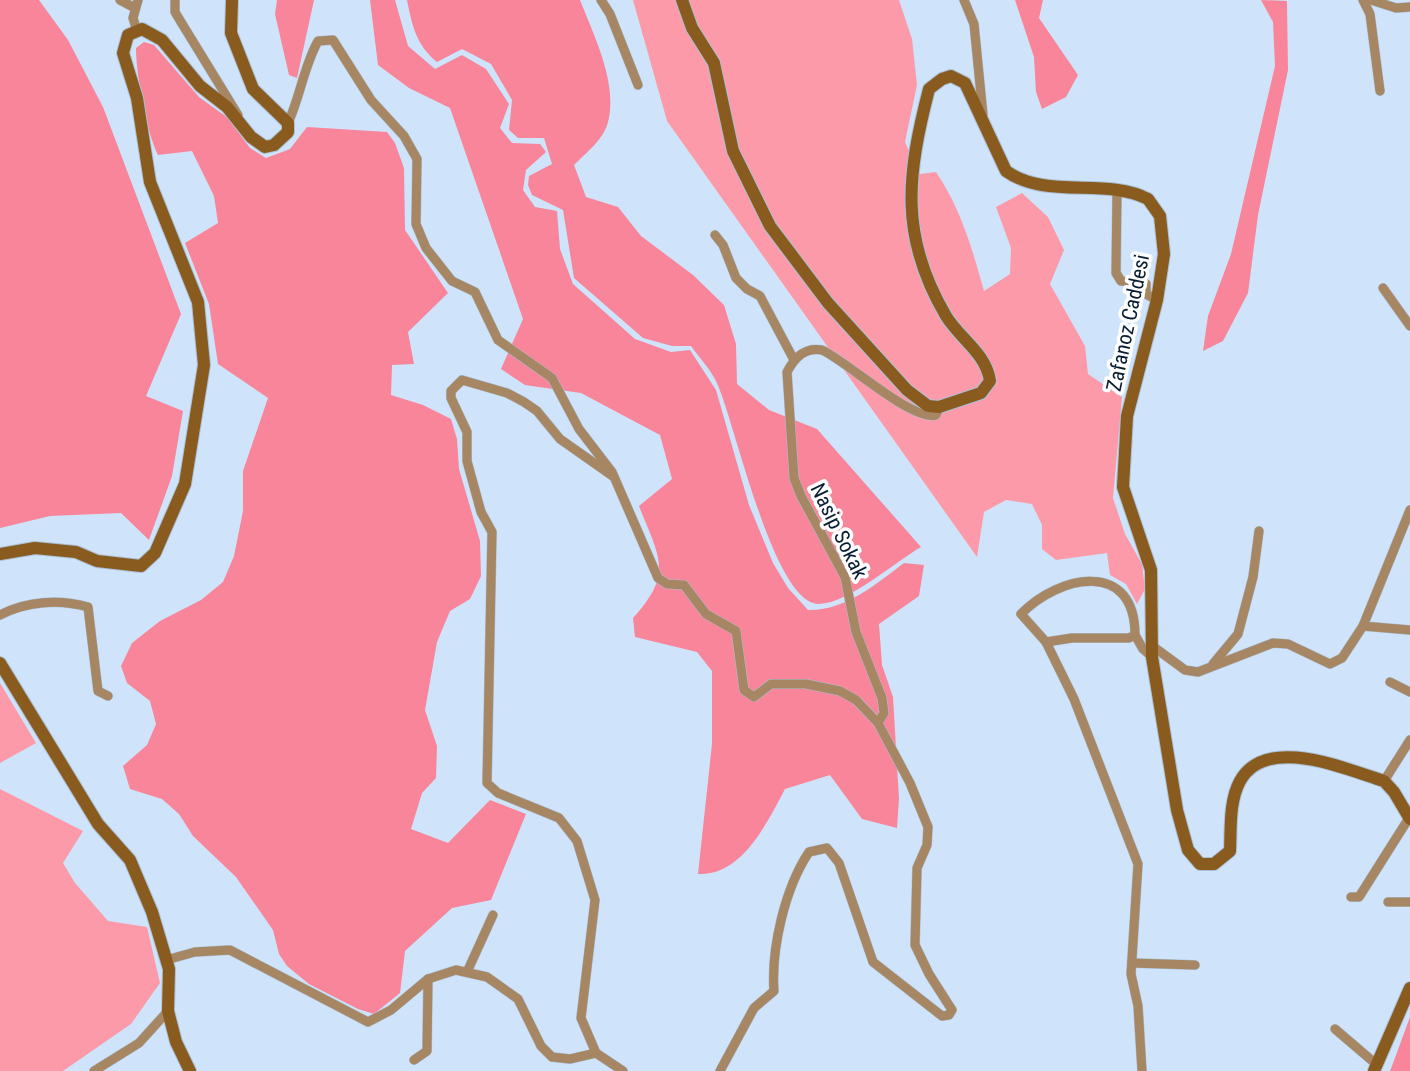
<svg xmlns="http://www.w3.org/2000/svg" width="1410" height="1071" font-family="'Roboto Condensed',sans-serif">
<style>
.green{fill:#fd9aaa}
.forest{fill:#f88599}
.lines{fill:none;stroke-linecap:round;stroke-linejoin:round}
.street-casing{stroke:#abc0d6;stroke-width:10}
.secondary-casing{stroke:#abc0d6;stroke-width:14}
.street{stroke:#a78763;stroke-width:9}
.secondary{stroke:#895b1e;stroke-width:12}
.labels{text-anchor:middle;stroke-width:7;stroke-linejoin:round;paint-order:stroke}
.street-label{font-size:21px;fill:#081d31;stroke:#fff}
</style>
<rect width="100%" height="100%" fill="#cfe4fa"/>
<g class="green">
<path d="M633,0H899L912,39L917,85L905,142L920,174L936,172C961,209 972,248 984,291L1010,274L1011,248L996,207L1022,193L1048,217L1064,250L1050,284L1085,346L1088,374L1122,397L1113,498L1125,534L1142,564L1145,589L1137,604L1126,584L1110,575L1107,553L1056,560L1042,549V525L1032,504L1006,500L984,512L977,557L667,121Z"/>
<path d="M0,683L36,743L0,763Z"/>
<path d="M0,789L83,831L63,863L75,883L108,921L147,927L160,983L131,1024L63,1071H0Z"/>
</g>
<g class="forest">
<path d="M0,0H39L68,40L103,107L181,314L146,396L183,411L172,476L149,540L121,513L50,516L0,528Z"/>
<path d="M277,0H314L297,78L289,75L275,14Z"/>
<path d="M370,0H395L408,46L435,69L462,55L486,69L509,104L500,128L512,143L540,144L546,152L526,170L523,190L535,207L557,211L560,249L573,284L635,339L671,352L690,350L716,390L749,505L773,563L788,588L808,610C845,611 876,584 904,563L924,565L919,596L879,624L882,665L893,697L899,799L897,828L862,819L830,775L785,789C767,823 742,876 698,874L712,744V671L697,652L635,637L633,618C674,573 659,557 639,506L672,479L660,435L581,393L525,385L501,369L523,319L450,108L409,88L378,65Z"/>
<path d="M407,0H580C594,36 618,83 608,122C604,139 586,153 574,165L586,197L618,207L641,236L693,275L724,305L736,344L737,384L769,410L817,429L921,547C895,562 849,603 819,604C773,605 734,417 716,381C710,369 699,357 691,346H672L643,338L574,278L563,210L532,195L528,185L529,176L552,164L544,138H518L509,130L512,100L491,64L462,49L437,62C416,45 412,25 407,0Z"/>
<path d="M1015,0H1043L1039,18L1078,75L1066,97L1042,109L1036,92L1034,57Z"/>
<path d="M1261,0L1287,1L1288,70L1258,215L1248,293L1223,341L1203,351L1208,316L1231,254L1275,66L1273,22Z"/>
<path d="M144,42L154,45L199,97L228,118L250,148L266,158L290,149L307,127L387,132L395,143L404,168L405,230L448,293L408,332L414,364L392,365L391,395L423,405L451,419L457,439L459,469L480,541L481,576L470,599L450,611L437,642L425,710L437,746L436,778L422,793L411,829L448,843L490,800L526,814L491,900L452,908L405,951L400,993L374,1014L358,1009L309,984L287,966L279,954L273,930L236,877L193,836L179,814L162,799L130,789L123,766L147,745L156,724L150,701L127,683L121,666L132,643L160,621L201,600L223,582L234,556L243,511V471L268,398L218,364L209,304L185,243L218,223L214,196L192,151L158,155C146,130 136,75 136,48Z"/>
<path d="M1410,1017V1071H1390L1392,1066Z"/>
</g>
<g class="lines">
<defs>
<g id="street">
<path d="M120,0L135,8"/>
<path d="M175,0V12L181,22L238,115"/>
<path d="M601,0L610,14L638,85"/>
<path d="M964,0L974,24L983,115"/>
<path d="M1363,0L1370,14L1380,91"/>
<path d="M1371,0L1396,8L1410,7"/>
<path d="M137,31L133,18L138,0"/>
<path d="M288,123C300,97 304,66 318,41L333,40L371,100L404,136L417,159L416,224L426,248L452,281L475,292L498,340L552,378L579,429L612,472L658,578L667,584L684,585L706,614L736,631L744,690L754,697L771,684H806L840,691L856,700L878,723"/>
<path d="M1117,191L1116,273L1121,281L1146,284V294L1157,300"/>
<path d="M715,235L723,245L736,278L747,289L760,296L794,360"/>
<path d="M1383,288L1410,326"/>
<path d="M1410,510L1363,626L1410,630"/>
<path d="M0,615C27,601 59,599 88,607L98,691L108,696"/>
<path d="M1135,635C1135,559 1059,575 1021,614L1046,642L1072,638H1129L1135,635L1143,649L1152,657"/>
<path d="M1046,642L1074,699L1138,864L1131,974L1138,1006L1142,1071"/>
<path d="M1151,645L1185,670L1198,672L1273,643L1288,644L1330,664L1342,658L1363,626"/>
<path d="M1213,664L1238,634L1253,577L1259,531"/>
<path d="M1390,682L1410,692"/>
<path d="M1384,781L1410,740"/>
<path d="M1351,897H1359L1409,818"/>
<path d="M1388,902H1410"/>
<path d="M166,960L195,952L230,950L368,1022L391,1010L428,979L456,970L487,977L518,999L541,1046L552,1057L570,1059L596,1053L623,1071"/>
<path d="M1132,963L1195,965"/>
<path d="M467,972L493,915"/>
<path d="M1335,1029L1376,1064"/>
<path d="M596,1053L581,1018L595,900L577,841L559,818L498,793L487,783L492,532L481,512L467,461V432L451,398V391L462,380L507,393L524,402L537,411L560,439L614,477"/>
<path d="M414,1060L427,1051L428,979"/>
<path d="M94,1071L139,1043L168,1011"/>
<path d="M720,1071L754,1008L774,991C771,948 785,888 809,852L827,848L839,863L873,962L942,1016L949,1015L952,1010L929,974L915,945L917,868L927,845L928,827L910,783L878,723L884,713L882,698L856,632L845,577L801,496L794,478L787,372C795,357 805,347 822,350C848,362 911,421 936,415L939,407"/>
</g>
<g id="secondary">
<path d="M682,0L692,28L714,63L733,151L770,226L828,303L907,390L928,406L939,407L981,393L990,381C986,353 960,339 946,316C899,236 907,175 929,89L942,79L951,76L965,83L1006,171C1047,200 1105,177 1148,199L1160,216L1164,254L1157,300L1127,416L1123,487L1151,570L1152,657L1177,810L1188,850L1200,864H1214L1230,851C1231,829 1229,801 1240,781C1266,734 1345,769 1384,781L1394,792L1410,819"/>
<path d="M0,554L35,548L76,552L97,561L141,566L155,553L185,484L204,365L198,302L150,182L137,98L123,53L128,35L142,29L162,40L200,86L227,107L251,137L265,147L274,145L288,132V123L253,89L231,33L232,0"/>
<path d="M0,663L98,824L130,860L152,912L169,969L168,1011L176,1042L190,1071"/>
<path d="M1374,1071L1410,988"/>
</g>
</defs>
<use href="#street" class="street-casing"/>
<use href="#secondary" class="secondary-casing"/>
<use href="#street" class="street"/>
<use href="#secondary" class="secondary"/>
</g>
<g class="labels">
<g class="street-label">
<text transform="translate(1128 323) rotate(-78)" y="7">Zafanoz Caddesi</text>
<text transform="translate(839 531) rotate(64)" y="7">Nasip Sokak</text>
</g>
</g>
</svg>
